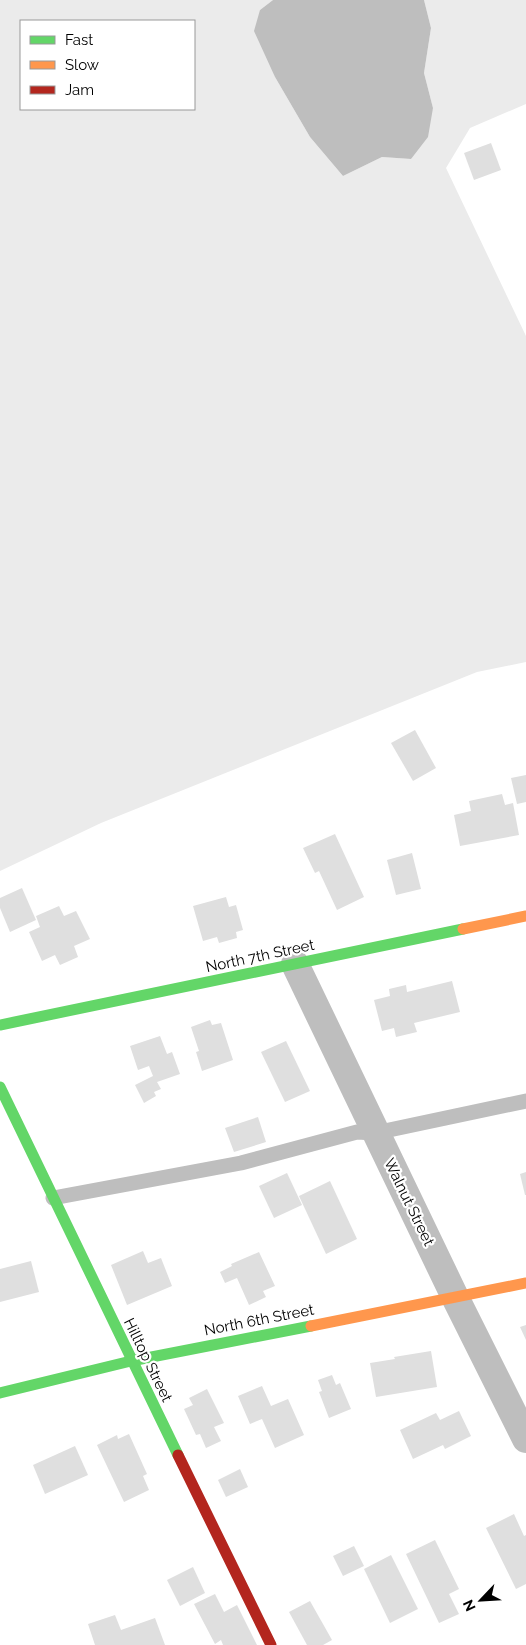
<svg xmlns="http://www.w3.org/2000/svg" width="526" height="1645" font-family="Raleway,sans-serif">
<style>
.green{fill:#ebebeb;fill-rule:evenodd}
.water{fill:#bebebe}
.building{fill:#dfdfdf}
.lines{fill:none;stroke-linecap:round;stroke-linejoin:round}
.lane{stroke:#bebebe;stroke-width:15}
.street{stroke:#bebebe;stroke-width:28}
.fast{stroke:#63d668;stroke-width:11}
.slow{stroke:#ff974d;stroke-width:11}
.jam{stroke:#b3261e;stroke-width:11}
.labels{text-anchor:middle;stroke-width:4.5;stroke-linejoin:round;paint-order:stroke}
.street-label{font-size:15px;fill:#000;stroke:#fff}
</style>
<rect width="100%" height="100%" fill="#fff"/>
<path class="green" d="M0,0H273L260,10L275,77L310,137L343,176L382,157L411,159L433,108L424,73L431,28L424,0H526V104L470,128L446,168L526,336V662L477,672L101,823L0,871ZM21,21H194V109H21Z"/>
<path class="water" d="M273,0H424L431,28L424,73L433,108L428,137L411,159L382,157L343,176L310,137L275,77L254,31L260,10Z"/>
<g class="building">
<path d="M491,143L501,170L474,180L464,153Z"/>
<path d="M415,730L436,768L413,781L391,743Z"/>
<path d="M526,775V802L517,804L511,778Z"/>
<path d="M502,794L505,805L513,803L519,835L460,846L454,815L471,811L469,801Z"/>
<path d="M335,834L364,897L337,910L319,871L315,873L303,848Z"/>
<path d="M412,853L421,889L396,895L387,860Z"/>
<path d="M22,888L36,920L10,932L0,908V898Z"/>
<path d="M226,897L229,907L236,905L243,930L236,932L237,938L219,943L217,937L203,941L193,906Z"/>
<path d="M59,906L64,916L76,911L90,939L74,946L78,957L60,965L55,955L42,961L29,932L40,927L36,916Z"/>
<path d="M452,981L460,1012L414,1023L417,1032L396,1037L394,1028L382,1031L374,1000L390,996L389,989L406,985L407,992Z"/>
<path d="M210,1020L212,1025L221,1023L233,1060L202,1071L196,1052L199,1051L191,1027Z"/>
<path d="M160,1036L167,1054L172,1052L180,1074L157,1082L161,1089L154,1092L156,1096L144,1103L135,1085L153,1076L149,1066L138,1070L130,1046Z"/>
<path d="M286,1041L310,1091L285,1102L261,1052Z"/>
<path d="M258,1117L266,1142L234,1152L225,1128Z"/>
<path d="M526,1172V1195H525L520,1174Z"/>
<path d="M287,1173L302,1205L274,1218L259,1186Z"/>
<path d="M330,1181L357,1239L326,1254L299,1196Z"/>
<path d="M143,1251L148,1263L161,1258L172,1286L127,1305L111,1265Z"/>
<path d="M259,1252L275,1286L263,1291L266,1297L249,1305L237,1278L225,1283L220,1272L232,1266L231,1264Z"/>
<path d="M31,1261L39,1292L0,1302V1269Z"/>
<path d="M526,1325V1340L520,1327Z"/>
<path d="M431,1351L437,1387L376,1397L370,1363L395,1359L394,1357Z"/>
<path d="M332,1375L336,1385L340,1383L351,1409L329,1418L319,1392L322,1391L318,1380Z"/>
<path d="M262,1386L271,1406L288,1399L304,1435L275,1448L262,1419L250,1424L238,1396Z"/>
<path d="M207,1389L224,1423L214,1427L221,1441L206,1448L200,1434L196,1435L184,1409L193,1405L189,1398Z"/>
<path d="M459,1411L471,1436L445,1449L443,1445L413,1459L400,1430L436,1413L440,1420Z"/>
<path d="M129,1434L147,1474L143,1476L149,1490L124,1502L97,1445L117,1435L118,1439Z"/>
<path d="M75,1446L88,1475L45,1494L33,1465Z"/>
<path d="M240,1469L248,1487L226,1497L218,1480Z"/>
<path d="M514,1514L524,1536L526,1535V1584L516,1589L486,1528Z"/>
<path d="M435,1540L459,1589L449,1594L459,1614L439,1623L406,1554Z"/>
<path d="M354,1546L364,1566L343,1576L333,1556Z"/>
<path d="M391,1555L418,1609L390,1623L364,1569Z"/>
<path d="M193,1567L205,1593L180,1606L167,1580Z"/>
<path d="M215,1594L224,1612L237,1605L257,1645H223L221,1640L215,1644L194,1604Z"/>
<path d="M310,1601L332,1640L323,1645H307L289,1612Z"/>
<path d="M115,1615L121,1630L155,1618L165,1645H95L88,1624Z"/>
</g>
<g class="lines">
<path class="lane" d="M53,1198L241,1163L357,1132L375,1133L526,1101"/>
<path class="street" d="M295,964L455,1297L526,1439"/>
<g class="fast">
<path d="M0,1025L463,929"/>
<path d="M0,1087L178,1455"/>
<path d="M0,1393L131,1361L311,1326"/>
</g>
<g class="slow">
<path d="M463,929L526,916"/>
<path d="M311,1326L526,1283"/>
</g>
<path class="jam" d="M178,1455L271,1645"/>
</g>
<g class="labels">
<g class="street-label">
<text transform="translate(260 956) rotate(-12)" y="5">North 7th Street</text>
<text transform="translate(409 1202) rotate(64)" y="5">Walnut Street</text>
<text transform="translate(259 1320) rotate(-11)" y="5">North 6th Street</text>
<text transform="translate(148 1360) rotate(64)" y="5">Hilltop Street</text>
</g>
</g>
<rect x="20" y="20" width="175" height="90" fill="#ffffff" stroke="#999999"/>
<rect x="30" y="36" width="25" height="8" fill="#63d668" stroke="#999999"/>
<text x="65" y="45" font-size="15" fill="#000000">Fast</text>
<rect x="30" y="61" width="25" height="8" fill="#ff974d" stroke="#999999"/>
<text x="65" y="70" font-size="15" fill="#000000">Slow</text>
<rect x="30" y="86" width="25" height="8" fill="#b3261e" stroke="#999999"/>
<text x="65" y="95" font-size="15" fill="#000000">Jam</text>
<g transform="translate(481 1600) rotate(245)" stroke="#ffffff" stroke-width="4" paint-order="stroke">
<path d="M0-4L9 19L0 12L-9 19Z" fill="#000000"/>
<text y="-8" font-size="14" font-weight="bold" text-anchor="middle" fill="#000000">N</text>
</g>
</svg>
